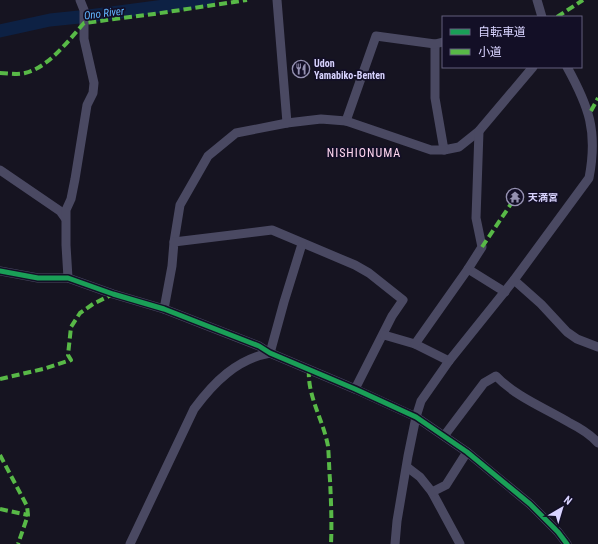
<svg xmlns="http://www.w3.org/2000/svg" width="598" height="544" font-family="'Roboto Condensed','Noto Sans JP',sans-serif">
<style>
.water{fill:#0d2144}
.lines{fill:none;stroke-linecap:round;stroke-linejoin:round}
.river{stroke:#0d2144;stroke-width:13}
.minor{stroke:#4a4962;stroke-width:9}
.quiet{stroke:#58b947;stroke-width:4;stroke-dasharray:8 4;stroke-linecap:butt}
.cycleway-casing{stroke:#130f26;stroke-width:8}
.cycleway{stroke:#1a9f57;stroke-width:5}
.labels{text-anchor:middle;stroke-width:3.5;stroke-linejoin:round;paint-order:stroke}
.poi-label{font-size:10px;font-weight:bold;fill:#d9d4ff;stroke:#130f26;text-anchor:start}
.water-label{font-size:11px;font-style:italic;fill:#62b6ff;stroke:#130f26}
.quarter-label{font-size:12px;letter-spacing:1px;fill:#ffd6f0;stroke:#130f26}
</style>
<rect width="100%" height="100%" fill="#161421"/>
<path class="water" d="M49,18L50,22L0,34V29Z"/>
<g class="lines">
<path class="river" d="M0,31L50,20L89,16L209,0"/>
<g class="minor">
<path d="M277,0L287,123"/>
<path d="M537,0L542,17"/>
<path d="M435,44V98L444,150L459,147L479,131L533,67"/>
<path d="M346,121L376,36L435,44L443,42"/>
<path d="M0,170L60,211L65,218"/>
<path d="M174,242L180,205L208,156L236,133L287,123L321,119L346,121L431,150H444"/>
<path d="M468,269L505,292"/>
<path d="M0,271L38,278H68L113,294L164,309L259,346L270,353L355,389L416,417L467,452L530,504L558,532L567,544"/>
<path d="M68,278L66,245V210L71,199L75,179L87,105L93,93L94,83L84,39V10L80,0"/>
<path d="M514,280L541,304L567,332L577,339L598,347"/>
<path d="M164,309L172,266L174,242L272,230L355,265L369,273L403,300L392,316L355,389"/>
<path d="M384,335L415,344L449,361"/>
<path d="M415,344L468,269L482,247L476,218L479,131"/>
<path d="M270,353L284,302L302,244"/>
<path d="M444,436L484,383L496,376C516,397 545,408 570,423C580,428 590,434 598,443"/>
<path d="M407,467L420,477L432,492L460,544"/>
<path d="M432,492L446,485L467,452"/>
<path d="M130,544L194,409C214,382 237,359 270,353"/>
<path d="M395,544L397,521L408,456L416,417L421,401L449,361L514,280L589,178C598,131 589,107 567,67"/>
</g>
<g class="quiet">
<path d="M557,17L583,0"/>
<path d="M0,73C8,73 17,75 25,73C48,68 69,40 84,23L154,14L247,0"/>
<path d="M591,111L598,98"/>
<path d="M482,247L511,204"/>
<path d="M309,369C307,396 323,419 328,446C329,457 329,468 330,480C331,501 332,522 331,544"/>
<path d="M0,379L43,369L71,360L68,355L71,327L80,313L93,304L113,294"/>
<path d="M0,455L27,506L28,515L18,544"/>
<path d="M0,509L28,515"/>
</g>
<defs>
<path id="cycleway" d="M0,271L38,278H68L113,294L164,309L259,346L270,353L355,389L416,417L467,452L530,504L558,532L567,544"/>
</defs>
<use href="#cycleway" class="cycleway-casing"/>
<use href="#cycleway" class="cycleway"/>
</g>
<defs>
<symbol id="restaurant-ring" viewBox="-11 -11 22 22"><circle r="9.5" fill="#130f26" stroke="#9591b1" stroke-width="1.5"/><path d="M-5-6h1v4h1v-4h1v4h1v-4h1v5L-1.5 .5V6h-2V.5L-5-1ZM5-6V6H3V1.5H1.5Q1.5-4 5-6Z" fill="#9591b1"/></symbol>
<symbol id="temple-ring" viewBox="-11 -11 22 22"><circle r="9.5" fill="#130f26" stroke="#9591b1" stroke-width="1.5"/><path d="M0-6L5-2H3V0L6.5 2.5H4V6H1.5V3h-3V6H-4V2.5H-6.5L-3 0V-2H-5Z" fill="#9591b1"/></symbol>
</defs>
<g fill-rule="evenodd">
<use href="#restaurant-ring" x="291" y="59" width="20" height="20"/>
<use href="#temple-ring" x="505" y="187" width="20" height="20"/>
</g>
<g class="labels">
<g class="poi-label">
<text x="314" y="67">Udon<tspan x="314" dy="12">Yamabiko-Benten</tspan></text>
<text x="528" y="201">天満宮</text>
</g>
<g class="water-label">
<text transform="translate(104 13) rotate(-7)" y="4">Ono River</text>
</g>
<g class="quarter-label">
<text x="364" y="157">NISHIONUMA</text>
</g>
</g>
<rect x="442" y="16" width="140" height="52" fill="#130f26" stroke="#625e7d"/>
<rect x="450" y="29" width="20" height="6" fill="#1a9f57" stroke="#625e7d"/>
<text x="478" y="36" font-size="12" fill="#d9d4ff">自転車道</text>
<rect x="450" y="49" width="20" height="6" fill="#58b947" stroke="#625e7d"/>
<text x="478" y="56" font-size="12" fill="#d9d4ff">小道</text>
<g transform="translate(562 508) rotate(38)" stroke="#130f26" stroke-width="3" paint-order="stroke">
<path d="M0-3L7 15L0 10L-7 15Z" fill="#d9d4ff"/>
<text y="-6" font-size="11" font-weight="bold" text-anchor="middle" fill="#d9d4ff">N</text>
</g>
</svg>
